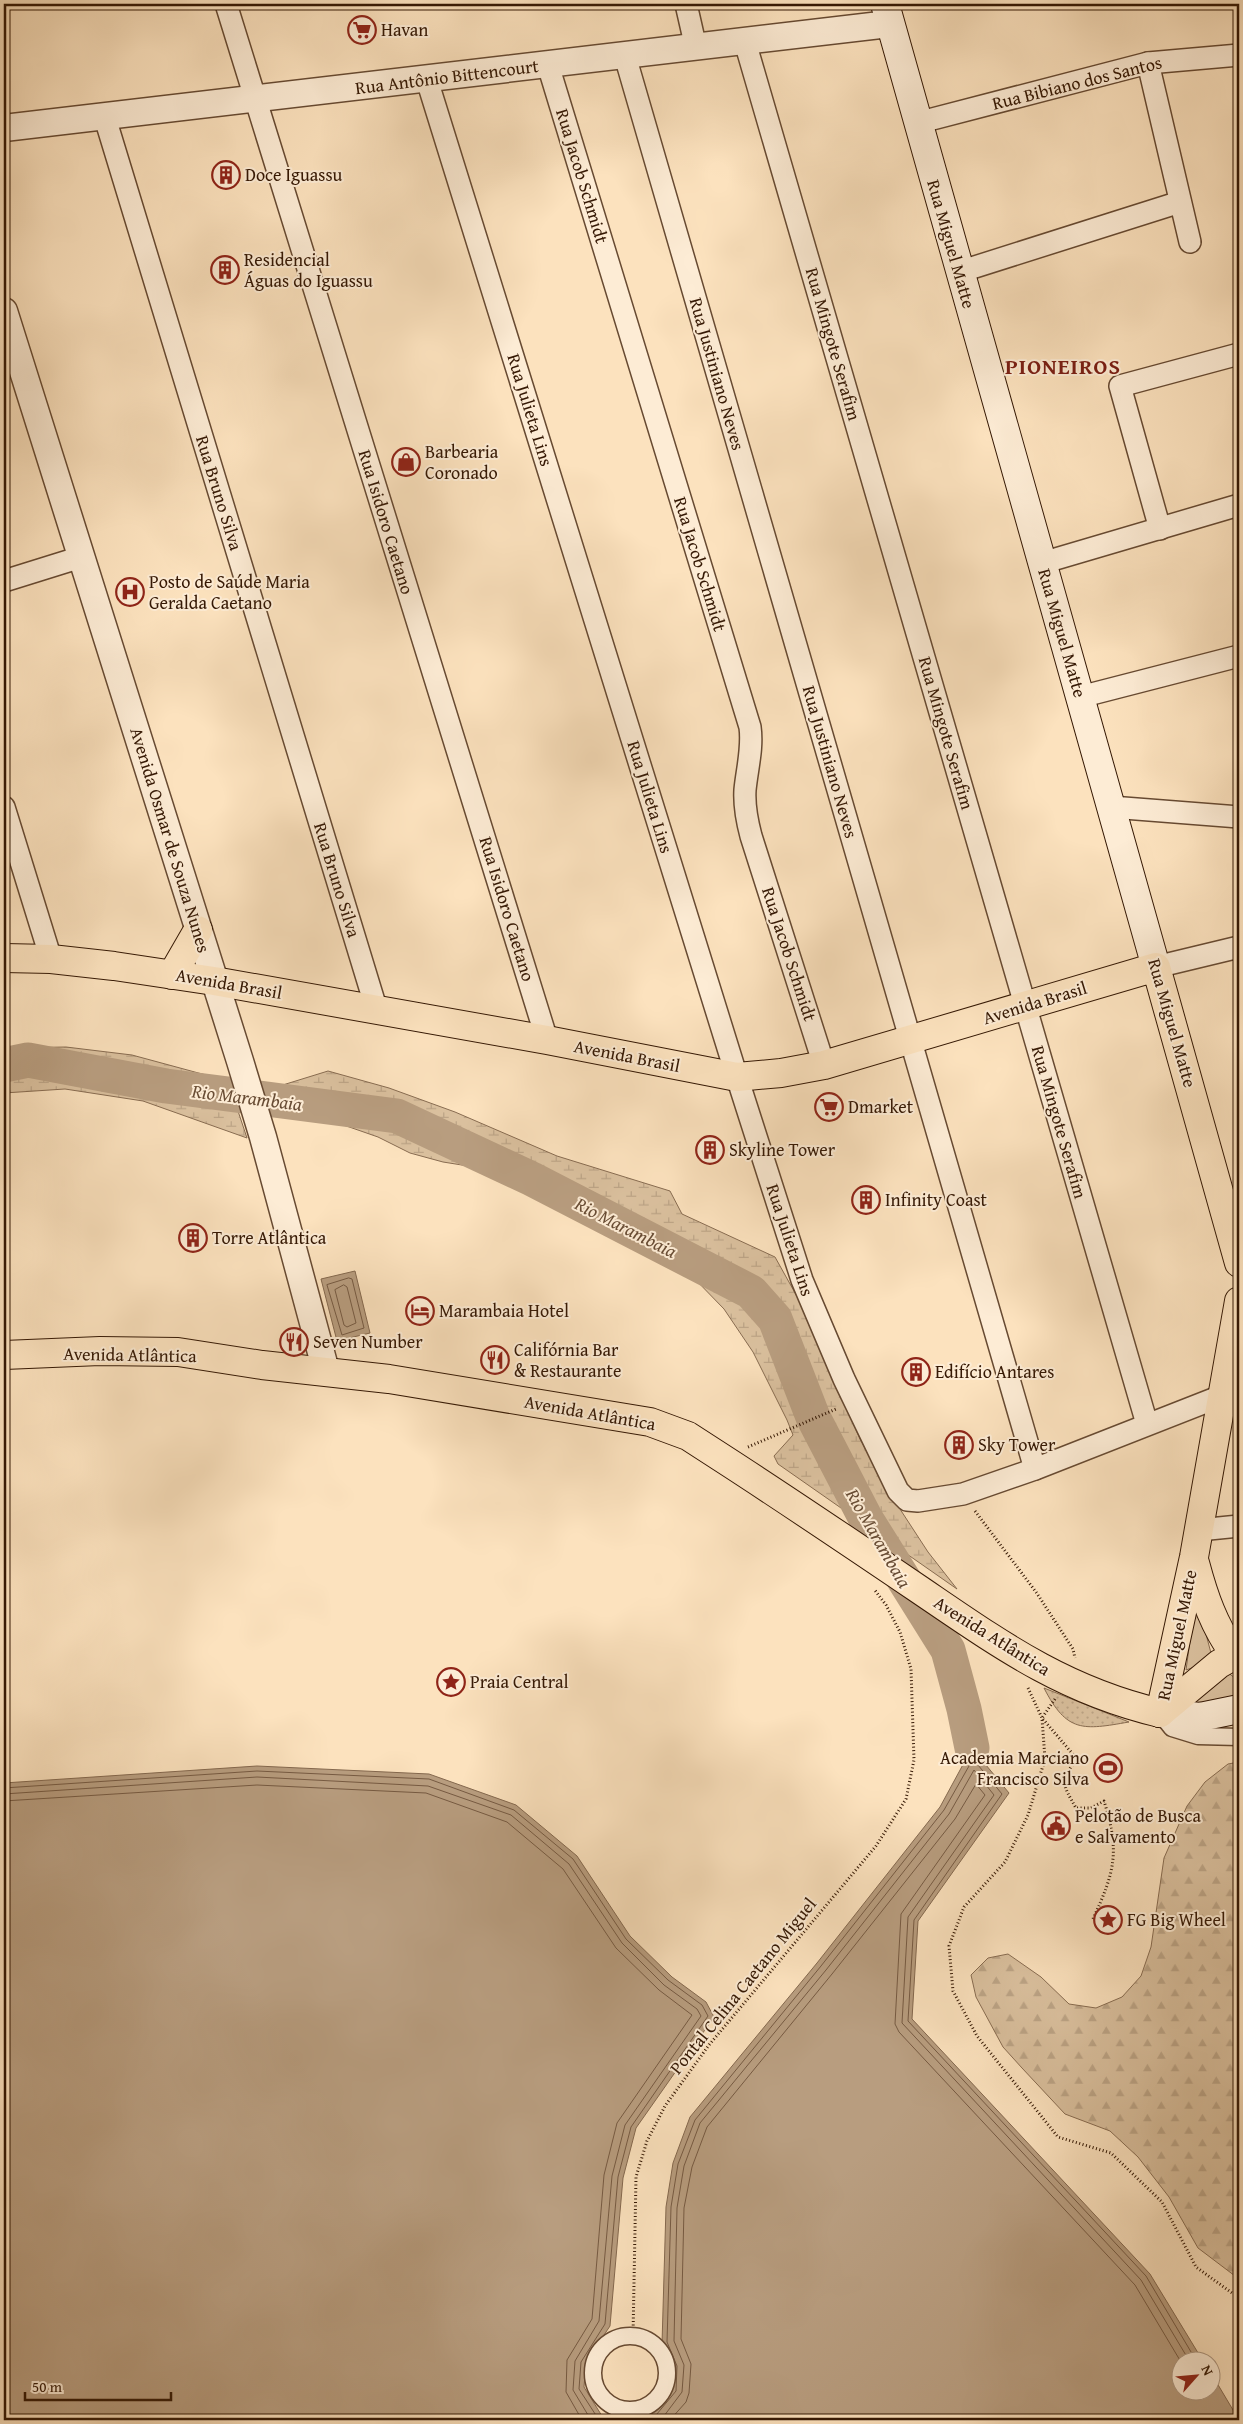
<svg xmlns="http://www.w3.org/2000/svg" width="1243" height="2424" font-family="'Gentium Book Plus',serif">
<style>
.grass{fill:#dac09e;stroke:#886c51}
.forest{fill:url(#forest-firs);stroke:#886c51}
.wetland{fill:url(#wetland-marsh);stroke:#886c51}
.park{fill:url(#park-dots);stroke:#886c51}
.water{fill:#b89d7f;stroke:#84684e}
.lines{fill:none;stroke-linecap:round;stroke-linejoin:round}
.shore{stroke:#765a42;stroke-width:1}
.river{stroke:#b89d7f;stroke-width:35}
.pedestrian-casing{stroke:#674a32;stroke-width:19}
.minor-casing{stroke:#674a32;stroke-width:24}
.tertiary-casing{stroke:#674a32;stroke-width:29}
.secondary-casing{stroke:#351804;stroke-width:30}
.primary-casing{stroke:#351804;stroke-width:30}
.path{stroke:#351804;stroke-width:3;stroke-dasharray:1 2.5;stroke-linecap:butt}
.pedestrian{stroke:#fdecd5;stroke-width:16}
.minor{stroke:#fdecd5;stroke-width:21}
.tertiary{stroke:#fdecd5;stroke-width:26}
.secondary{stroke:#fdecd5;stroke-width:28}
.primary{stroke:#fce2be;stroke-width:28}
.labels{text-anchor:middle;stroke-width:4;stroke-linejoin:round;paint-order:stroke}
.poi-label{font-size:18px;fill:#351804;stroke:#fdecd5;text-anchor:start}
.street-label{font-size:18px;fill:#351804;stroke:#fdecd5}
.water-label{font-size:19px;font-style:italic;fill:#694d35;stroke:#fdecd5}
.district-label{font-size:22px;font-weight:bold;letter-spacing:1px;fill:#7a1f14;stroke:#fdecd5}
</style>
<defs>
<pattern id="forest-firs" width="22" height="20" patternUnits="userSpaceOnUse" patternTransform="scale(1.25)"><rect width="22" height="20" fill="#dac09e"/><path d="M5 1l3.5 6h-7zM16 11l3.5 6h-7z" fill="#bca486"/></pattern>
<pattern id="wetland-marsh" width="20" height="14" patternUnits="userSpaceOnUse" patternTransform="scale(1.25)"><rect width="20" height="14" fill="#dac09e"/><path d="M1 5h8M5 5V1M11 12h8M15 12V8" fill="none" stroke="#bca486"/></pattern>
<pattern id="park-dots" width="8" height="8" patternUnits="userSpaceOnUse" patternTransform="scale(1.25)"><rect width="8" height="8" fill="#dac09e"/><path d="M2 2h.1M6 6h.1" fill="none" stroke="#bca486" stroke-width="1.8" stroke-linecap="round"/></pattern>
</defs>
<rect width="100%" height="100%" fill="#fce2be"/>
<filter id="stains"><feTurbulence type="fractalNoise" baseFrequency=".004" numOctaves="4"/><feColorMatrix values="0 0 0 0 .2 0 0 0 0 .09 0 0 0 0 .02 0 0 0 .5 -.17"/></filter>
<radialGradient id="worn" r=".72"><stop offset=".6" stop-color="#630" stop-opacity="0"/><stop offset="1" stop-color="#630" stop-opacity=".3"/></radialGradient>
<g class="grass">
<path d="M1196,1597L1211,1653L1197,1666L1186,1670Z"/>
<path d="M1227,1672L1239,1681V1701L1188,1704Z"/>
</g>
<path class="forest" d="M1239,1762V2279L1198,2248L1169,2197L1138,2157L1110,2131L1065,2114L1022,2068L1003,2047L976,1997L971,1975L988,1958L1008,1954L1041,1977L1069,2004L1096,2008L1122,1997L1141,1976L1151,1947L1164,1858L1187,1806L1205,1782L1228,1764Z"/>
<g class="wetland">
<path d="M66,1047L132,1055L228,1081L247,1138L143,1101L65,1089L4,1093V1048Z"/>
<path d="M328,1071L389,1088L455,1112L557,1156L670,1191L682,1214L775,1257L804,1309L860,1439L898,1506L928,1552L957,1589L778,1464L774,1456L793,1435L787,1420L753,1352L724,1309L691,1275L659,1249L603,1222L565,1209L487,1169L443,1162L410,1153L378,1137L312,1114L284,1116L273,1088Z"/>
</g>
<path class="park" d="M1044,1688L1129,1722C1083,1730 1067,1733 1044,1688Z"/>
<g class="water">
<path d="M355,1271L370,1333L337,1341L321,1279Z"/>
<path d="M972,1748L1009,1793L918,1921L912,2019L1150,2274L1203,2361L1180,2362V2392H1210L1211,2373L1239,2420H639L650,2416L671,2391L673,2367L662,2344L666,2207L673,2163L690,2117L817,1963L940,1807Z"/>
<path d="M257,1766L429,1774L516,1805L577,1856L630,1936L672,1977L706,2002L714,2017L636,2128L623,2178L610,2326L586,2362L584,2387L602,2416L610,2420H4V1783Z"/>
</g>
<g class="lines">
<g class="shore">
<path d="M349,1278L352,1279L364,1328L342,1335L327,1285Z"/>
<path d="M344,1285L347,1287L356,1323L347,1327L344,1325L335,1290Z"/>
<path d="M4,1788L257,1771L429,1779L514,1810L573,1859L626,1939L668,1980L702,2005L708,2016L631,2127L618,2177L605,2324L581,2362L579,2389L599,2420"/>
<path d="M4,1794L257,1777L428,1786L511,1815L569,1864L622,1943L664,1985L697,2009L701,2016L625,2125L612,2176L599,2321L575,2361L573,2390L591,2420"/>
<path d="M4,1801L257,1785L426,1793L507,1822L563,1869L616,1948L659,1990L692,2015L617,2123L604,2175L592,2319L567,2360L566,2392L582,2420"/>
<path d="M652,2420L676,2391L677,2366L667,2342L671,2207L678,2164L695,2120L821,1966L944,1810L973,1759L1002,1794L914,1920L908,2021L1146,2276L1197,2362"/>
<path d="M661,2420L682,2392L684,2365L674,2341L677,2208L684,2166L700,2123L826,1970L949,1814L974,1770L994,1795L908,1917L902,2023L1141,2280L1190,2362"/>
<path d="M670,2420L686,2402L689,2393L691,2364L681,2339L684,2208L692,2167L707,2127L832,1974L955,1819L976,1784L985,1795L901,1914L895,2024L899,2032L1135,2285L1181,2362"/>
</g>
<path class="river" d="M4,1065L28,1060L166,1086L397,1116L532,1179L751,1292L775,1319L813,1417L866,1519L948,1650L964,1709L972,1748"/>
<defs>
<g id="pedestrian">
<path d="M1160,1713L1172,1728L1198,1736L1239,1737"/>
<circle cx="630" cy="2373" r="37"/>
</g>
<g id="minor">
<path d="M226,4L547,1040"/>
<path d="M686,4L696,48"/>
<path d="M745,42L1147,1424"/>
<path d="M625,56L1035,1469"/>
<path d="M1148,63L1190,242"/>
<path d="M548,65L750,727C753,748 747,769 745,790C744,806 747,821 751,836L824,1065"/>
<path d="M427,80L737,1077L802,1280L844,1379L898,1491L907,1500L918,1501L963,1494L1035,1469L1239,1389"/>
<path d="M105,118L377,1011"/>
<path d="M917,123L1148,63L1239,55"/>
<path d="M959,272L1180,202"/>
<path d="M1160,529L1120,386L1239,354"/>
<path d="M1042,563L1239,505"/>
<path d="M4,581L81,557"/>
<path d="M1080,697L1239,656"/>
<path d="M4,807L51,959"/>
<path d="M1111,807L1239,817"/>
<path d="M1156,967L1239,947"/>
<path d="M1199,1530L1239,1526"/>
</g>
<g id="tertiary">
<path d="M4,128L889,24"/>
<path d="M4,311L240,1061L263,1137L326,1371"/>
</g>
<g id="secondary">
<path d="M885,4L1156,967"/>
<path d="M1160,1713L1200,1717L1239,1709"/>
</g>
<g id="primary">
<path d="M4,958L51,959L114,966L214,981L547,1040L737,1077L781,1073L824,1065L1156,967L1239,1263"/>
<path d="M172,975L198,930"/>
<path d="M4,1355L100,1351L178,1352L262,1365L389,1379L650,1422L688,1436L722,1458C787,1500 852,1544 917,1588C998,1643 1062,1690 1160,1713"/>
<path d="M1160,1713L1194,1557L1239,1301"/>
<path d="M1160,1713L1219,1664L1235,1655C1214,1626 1204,1597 1195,1563"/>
</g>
</defs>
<use href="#pedestrian" class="pedestrian-casing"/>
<use href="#minor" class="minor-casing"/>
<use href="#tertiary" class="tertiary-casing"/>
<use href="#secondary" class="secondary-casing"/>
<use href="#primary" class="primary-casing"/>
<g class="path">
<path d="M748,1447L836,1409"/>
<path d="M975,1511L1036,1592L1073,1649L1075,1658"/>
<path d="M1028,1688L1042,1718L1045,1759L1028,1815L1005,1862L964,1907L949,1946L953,1991L977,2036L1058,2137L1111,2153L1162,2202L1196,2267L1239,2298"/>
<path d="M1055,1699L1042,1718L1077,1759C1059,1781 1063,1785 1076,1808H1091L1104,1801C1120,1852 1115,1871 1093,1919"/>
<path d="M633,2336L636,2177L647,2141L665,2106L709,2045L876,1846L906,1799L914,1760L911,1669L900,1632L886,1605L874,1589"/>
</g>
<use href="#pedestrian" class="pedestrian"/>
<use href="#minor" class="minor"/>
<use href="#tertiary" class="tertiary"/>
<use href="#secondary" class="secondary"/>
<use href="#primary" class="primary"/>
</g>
<defs>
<symbol id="supermarket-ring" viewBox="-11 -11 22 22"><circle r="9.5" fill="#fdecd5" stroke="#8f2418" stroke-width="1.5"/><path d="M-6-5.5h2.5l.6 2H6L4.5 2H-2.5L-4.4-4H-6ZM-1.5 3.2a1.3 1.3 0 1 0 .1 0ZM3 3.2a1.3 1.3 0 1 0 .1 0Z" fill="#8f2418"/></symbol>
<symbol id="building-ring" viewBox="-11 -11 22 22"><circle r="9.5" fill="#fdecd5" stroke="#8f2418" stroke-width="1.5"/><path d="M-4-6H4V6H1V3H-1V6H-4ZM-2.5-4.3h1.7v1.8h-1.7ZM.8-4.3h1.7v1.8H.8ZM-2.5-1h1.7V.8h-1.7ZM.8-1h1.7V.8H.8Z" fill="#8f2418"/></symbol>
<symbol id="shop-ring" viewBox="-11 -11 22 22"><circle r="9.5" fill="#fdecd5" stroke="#8f2418" stroke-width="1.5"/><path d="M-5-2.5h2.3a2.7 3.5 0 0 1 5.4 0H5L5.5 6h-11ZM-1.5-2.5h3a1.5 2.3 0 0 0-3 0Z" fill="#8f2418"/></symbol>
<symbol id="hospital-ring" viewBox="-11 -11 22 22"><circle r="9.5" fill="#fdecd5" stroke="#8f2418" stroke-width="1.5"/><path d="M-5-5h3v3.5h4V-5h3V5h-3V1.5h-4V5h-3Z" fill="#8f2418"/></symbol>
<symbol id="hotel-ring" viewBox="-11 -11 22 22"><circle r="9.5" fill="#fdecd5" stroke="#8f2418" stroke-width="1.5"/><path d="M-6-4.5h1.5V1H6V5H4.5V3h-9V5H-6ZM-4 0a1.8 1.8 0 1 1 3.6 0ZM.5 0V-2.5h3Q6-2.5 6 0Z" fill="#8f2418"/></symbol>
<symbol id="restaurant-ring" viewBox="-11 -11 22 22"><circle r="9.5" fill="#fdecd5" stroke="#8f2418" stroke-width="1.5"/><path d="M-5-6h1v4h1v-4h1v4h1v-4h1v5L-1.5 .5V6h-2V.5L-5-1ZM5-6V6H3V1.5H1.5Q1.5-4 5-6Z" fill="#8f2418"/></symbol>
<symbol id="sight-ring" viewBox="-11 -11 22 22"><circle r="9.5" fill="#fdecd5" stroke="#8f2418" stroke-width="1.5"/><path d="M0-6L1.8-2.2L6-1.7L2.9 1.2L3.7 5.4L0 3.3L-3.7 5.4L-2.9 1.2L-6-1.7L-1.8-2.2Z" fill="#8f2418"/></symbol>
<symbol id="stadium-ring" viewBox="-11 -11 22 22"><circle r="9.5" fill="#fdecd5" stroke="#8f2418" stroke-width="1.5"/><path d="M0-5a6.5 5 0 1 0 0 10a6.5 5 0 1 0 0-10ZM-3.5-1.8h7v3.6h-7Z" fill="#8f2418"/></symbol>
<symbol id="civic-ring" viewBox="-11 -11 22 22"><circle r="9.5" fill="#fdecd5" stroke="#8f2418" stroke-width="1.5"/><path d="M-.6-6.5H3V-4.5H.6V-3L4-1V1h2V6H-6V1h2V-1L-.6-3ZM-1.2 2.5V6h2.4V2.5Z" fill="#8f2418"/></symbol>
</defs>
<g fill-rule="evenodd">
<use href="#supermarket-ring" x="346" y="14" width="32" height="32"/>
<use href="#building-ring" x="210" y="159" width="32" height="32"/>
<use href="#building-ring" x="209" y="254" width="32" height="32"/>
<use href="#shop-ring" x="390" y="446" width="32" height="32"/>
<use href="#hospital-ring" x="114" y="576" width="32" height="32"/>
<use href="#supermarket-ring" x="813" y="1091" width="32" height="32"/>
<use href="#building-ring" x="694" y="1134" width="32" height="32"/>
<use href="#building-ring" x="850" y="1184" width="32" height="32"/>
<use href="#building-ring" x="177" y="1222" width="32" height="32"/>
<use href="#hotel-ring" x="404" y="1295" width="32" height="32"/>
<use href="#restaurant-ring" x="278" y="1326" width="32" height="32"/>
<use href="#restaurant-ring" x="479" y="1344" width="32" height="32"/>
<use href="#building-ring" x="900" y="1356" width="32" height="32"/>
<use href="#building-ring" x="943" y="1429" width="32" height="32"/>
<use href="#sight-ring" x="435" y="1666" width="32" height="32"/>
<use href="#stadium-ring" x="1092" y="1752" width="32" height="32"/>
<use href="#civic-ring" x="1040" y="1810" width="32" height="32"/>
<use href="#sight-ring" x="1092" y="1904" width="32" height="32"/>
</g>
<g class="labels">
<g class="poi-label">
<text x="381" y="36">Havan</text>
<text x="245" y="181">Doce Iguassu</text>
<text x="244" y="266">Residencial<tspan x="244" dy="21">Águas do Iguassu</tspan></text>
<text x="425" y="458">Barbearia<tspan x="425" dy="21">Coronado</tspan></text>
<text x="149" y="588">Posto de Saúde Maria<tspan x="149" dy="21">Geralda Caetano</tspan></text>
<text x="848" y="1113">Dmarket</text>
<text x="729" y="1156">Skyline Tower</text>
<text x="885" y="1206">Infinity Coast</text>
<text x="212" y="1244">Torre Atlântica</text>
<text x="439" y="1317">Marambaia Hotel</text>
<text x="313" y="1348">Seven Number</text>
<text x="514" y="1356">Califórnia Bar<tspan x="514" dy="21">&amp; Restaurante</tspan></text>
<text x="935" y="1378">Edifício Antares</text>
<text x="978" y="1451">Sky Tower</text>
<text x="470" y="1688">Praia Central</text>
<text x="1089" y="1764" text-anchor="end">Academia Marciano<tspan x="1089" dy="21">Francisco Silva</tspan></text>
<text x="1075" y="1822">Pelotão de Busca<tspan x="1075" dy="21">e Salvamento</tspan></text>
<text x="1127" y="1926">FG Big Wheel</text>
</g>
<g class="street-label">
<text transform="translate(447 77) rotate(-7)" y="6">Rua Antônio Bittencourt</text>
<text transform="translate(1077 83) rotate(-14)" y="6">Rua Bibiano dos Santos</text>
<text transform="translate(582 176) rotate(73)" y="6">Rua Jacob Schmidt</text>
<text transform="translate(951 244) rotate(74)" y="6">Rua Miguel Matte</text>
<text transform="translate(833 344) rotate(74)" y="6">Rua Mingote Serafim</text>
<text transform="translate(717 374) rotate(74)" y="6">Rua Justiniano Neves</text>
<text transform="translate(530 410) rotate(73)" y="6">Rua Julieta Lins</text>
<text transform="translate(219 493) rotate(73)" y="6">Rua Bruno Silva</text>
<text transform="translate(386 522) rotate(73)" y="6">Rua Isidoro Caetano</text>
<text transform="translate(700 564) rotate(73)" y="6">Rua Jacob Schmidt</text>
<text transform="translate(1062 633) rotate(74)" y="6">Rua Miguel Matte</text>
<text transform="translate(946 733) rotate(74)" y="6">Rua Mingote Serafim</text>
<text transform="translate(830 762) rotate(74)" y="6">Rua Justiniano Neves</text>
<text transform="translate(650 797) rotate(73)" y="6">Rua Julieta Lins</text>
<text transform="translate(170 840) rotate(73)" y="6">Avenida Osmar de Souza Nunes</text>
<text transform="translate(337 880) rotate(73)" y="6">Rua Bruno Silva</text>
<text transform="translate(507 909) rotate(73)" y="6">Rua Isidoro Caetano</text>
<text transform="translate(789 954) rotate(72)" y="6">Rua Jacob Schmidt</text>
<text transform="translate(229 984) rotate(10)" y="6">Avenida Brasil</text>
<text transform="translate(1035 1003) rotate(-17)" y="6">Avenida Brasil</text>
<text transform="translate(1172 1023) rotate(74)" y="6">Rua Miguel Matte</text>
<text transform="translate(627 1056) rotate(11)" y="6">Avenida Brasil</text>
<text transform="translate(1059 1122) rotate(74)" y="6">Rua Mingote Serafim</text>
<text transform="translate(790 1240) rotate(72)" y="6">Rua Julieta Lins</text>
<text transform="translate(130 1355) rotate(1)" y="6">Avenida Atlântica</text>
<text transform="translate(590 1413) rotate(10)" y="6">Avenida Atlântica</text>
<text transform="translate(1177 1635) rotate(-78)" y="6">Rua Miguel Matte</text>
<text transform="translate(992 1636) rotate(32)" y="6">Avenida Atlântica</text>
<text transform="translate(743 1986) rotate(-51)" y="6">Pontal Celina Caetano Miguel</text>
</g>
<g class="water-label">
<text transform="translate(247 1097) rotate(7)" y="7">Rio Marambaia</text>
<text transform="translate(626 1227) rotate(27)" y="7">Rio Marambaia</text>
<text transform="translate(879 1538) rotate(60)" y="7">Rio Marambaia</text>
</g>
<g class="district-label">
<text x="1063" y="374">PIONEIROS</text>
</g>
</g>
<rect width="1243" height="2424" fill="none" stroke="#fce2be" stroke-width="20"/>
<rect x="5" y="5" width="1233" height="2414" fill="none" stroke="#351804" stroke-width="2.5"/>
<rect x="10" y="10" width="1223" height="2404" fill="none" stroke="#351804"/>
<g transform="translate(1196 2376) rotate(63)"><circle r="24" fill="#fdecd5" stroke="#ad9781"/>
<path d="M0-4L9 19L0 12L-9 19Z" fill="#8f2418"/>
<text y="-8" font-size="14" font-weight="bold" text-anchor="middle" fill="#351804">N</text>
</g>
<path d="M25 2392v8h146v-8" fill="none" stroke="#351804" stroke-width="2.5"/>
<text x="32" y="2392" font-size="15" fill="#351804" stroke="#fdecd5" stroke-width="4" paint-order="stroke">50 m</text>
<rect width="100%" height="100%" filter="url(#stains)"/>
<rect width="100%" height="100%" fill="url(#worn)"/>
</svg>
